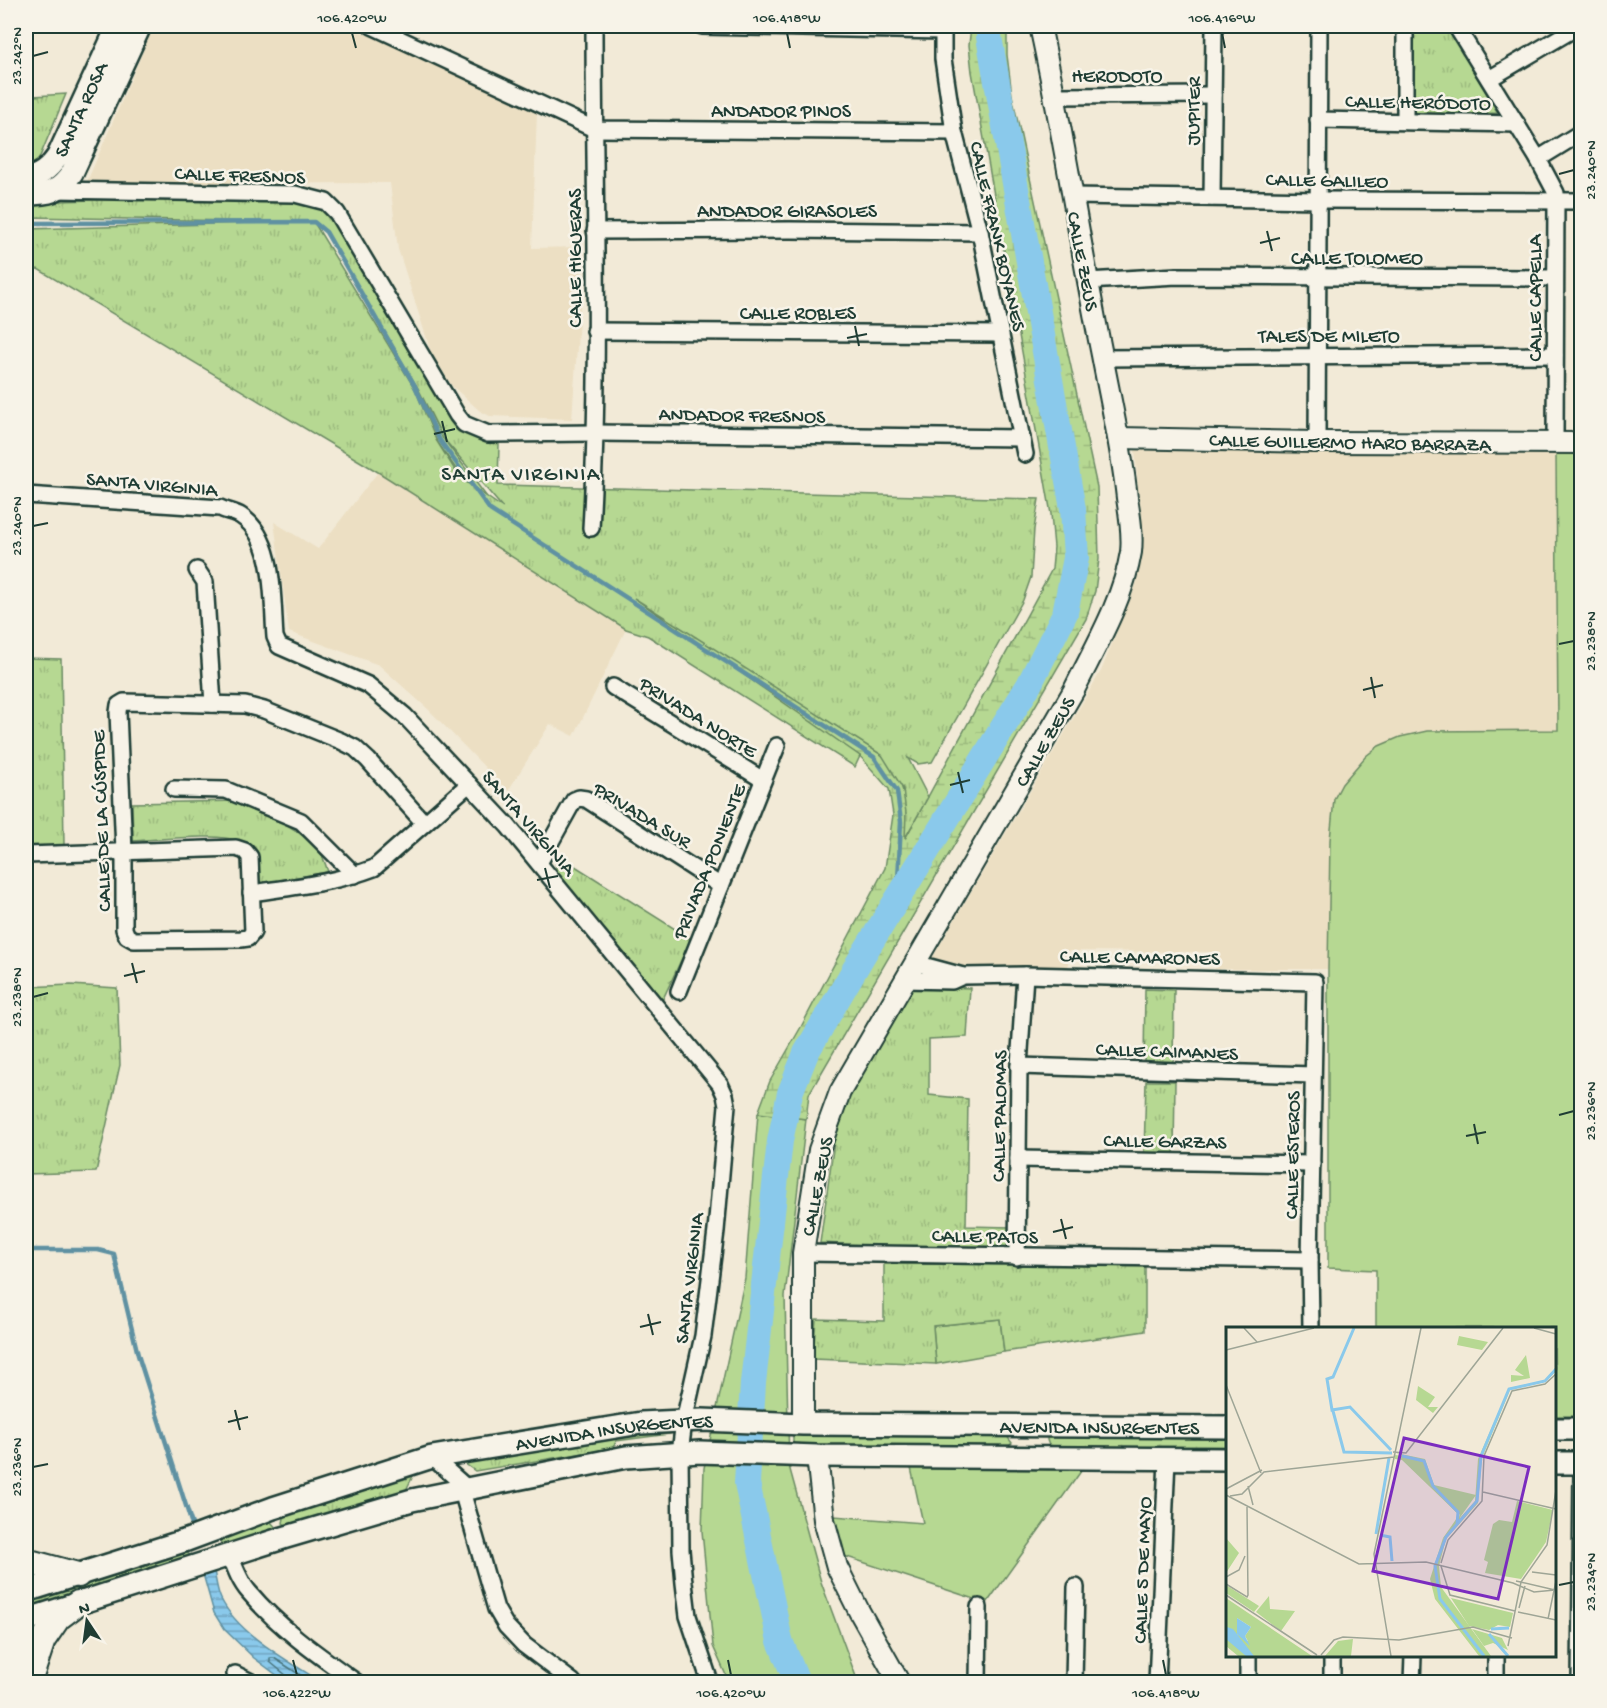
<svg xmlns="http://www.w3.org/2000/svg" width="1607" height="1708" font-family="'Gochi Hand',sans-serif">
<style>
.built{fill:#ecdfc3}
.green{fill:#b6d892;stroke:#6a8a63;stroke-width:1.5}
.wetland{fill:url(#wetland-marsh);stroke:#6a8a63;stroke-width:1.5}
.park{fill:url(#park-tufts);stroke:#6a8a63;stroke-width:1.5;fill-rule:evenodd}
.water{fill:url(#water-rules);stroke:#5f91a2;stroke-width:1.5}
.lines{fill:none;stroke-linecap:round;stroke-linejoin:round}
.shore{stroke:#4a757d;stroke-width:1.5}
.stream{stroke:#5f91a2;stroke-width:4.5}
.river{stroke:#8ac9eb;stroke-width:26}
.minor-casing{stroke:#1f3d34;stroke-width:20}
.tertiary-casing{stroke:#1f3d34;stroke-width:24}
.secondary-casing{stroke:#1f3d34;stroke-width:26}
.primary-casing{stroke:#1f3d34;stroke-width:28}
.minor{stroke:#f7f3e8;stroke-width:15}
.tertiary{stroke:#f7f3e8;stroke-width:20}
.secondary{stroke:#f7f3e8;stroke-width:21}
.primary{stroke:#f7f3e8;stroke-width:24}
.ticks{fill:none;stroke:#1f3d34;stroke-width:2}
.labels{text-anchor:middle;stroke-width:5;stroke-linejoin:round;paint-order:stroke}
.street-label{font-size:20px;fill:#1f3d34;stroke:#f7f3e8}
.neighbourhood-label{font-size:21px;letter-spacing:1.5px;fill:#1f3d34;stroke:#f7f3e8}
.inset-river{fill:none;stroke:#8ac9eb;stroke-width:3}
.inset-road{fill:none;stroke:#9ea596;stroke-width:1.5}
.view{fill:#7b2cbf;fill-opacity:0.15;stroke:#7b2cbf;stroke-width:3}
.inset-edge{fill:none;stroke:#1f3d34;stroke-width:3}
.neatline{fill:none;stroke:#1f3d34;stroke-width:2}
.ticks-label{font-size:15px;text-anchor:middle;fill:#1f3d34}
</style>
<defs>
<pattern id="wetland-marsh" width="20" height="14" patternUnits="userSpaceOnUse" patternTransform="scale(1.5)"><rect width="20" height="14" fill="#b6d892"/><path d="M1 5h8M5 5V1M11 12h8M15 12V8" fill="none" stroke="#9cba7e"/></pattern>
<pattern id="park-tufts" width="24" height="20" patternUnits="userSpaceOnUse" patternTransform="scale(1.5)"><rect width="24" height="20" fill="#b6d892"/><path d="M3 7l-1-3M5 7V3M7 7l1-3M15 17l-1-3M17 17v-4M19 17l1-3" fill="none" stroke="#9cba7e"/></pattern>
<pattern id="water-rules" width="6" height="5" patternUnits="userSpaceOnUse" patternTransform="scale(1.5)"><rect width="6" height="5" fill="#8ac9eb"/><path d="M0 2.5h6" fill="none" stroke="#70a4bf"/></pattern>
</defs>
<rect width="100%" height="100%" fill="#f2ead7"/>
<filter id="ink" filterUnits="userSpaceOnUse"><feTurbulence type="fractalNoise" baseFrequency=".0167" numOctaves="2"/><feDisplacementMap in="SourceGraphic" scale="12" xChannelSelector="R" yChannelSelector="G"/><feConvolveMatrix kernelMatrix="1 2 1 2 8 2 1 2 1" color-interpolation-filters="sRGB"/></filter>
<g filter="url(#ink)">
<g class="built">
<path d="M154,26H350L537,112L532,248L584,247L572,419L490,416L480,411L452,386L431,352L398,249L390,183L86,184Z"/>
<path d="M1135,450L1556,453L1558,731H1426L1400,737L1379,746L1334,799L1330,840L1328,969H1215L1214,952L1068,951V967L962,968L930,962L1101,671L1137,582L1141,522Z"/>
<path d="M378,472L626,629L574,736L550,724L508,791L429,710L379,665L289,632L274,522L318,549Z"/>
</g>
<g class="green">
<path d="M1581,452V1416H1555L1554,1328H1376V1270L1328,1268V969L1330,840L1334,799L1342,784L1366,756L1379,746L1400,737L1427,731L1558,730L1556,453Z"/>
<path d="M758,1113L806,1119L785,1296L789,1466L821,1582L858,1682H729L713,1646L702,1531L704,1468L745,1278Z"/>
<path d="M1000,1319L1004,1352L936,1364L933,1326Z"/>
<path d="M1084,1467L987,1603L838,1554L834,1516L923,1523L911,1468Z"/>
</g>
<path class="wetland" d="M971,26H1007V55L1012,95L1097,487L1099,559L1095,591L1086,619L809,1094L806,1119L758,1113L770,1081L801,1027L885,868L893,815L889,789L860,756L486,513L436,440L411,390L418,388L443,438L495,508L882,755C898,770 905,790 906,812C907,821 905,829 906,837L1052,569L1054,547L1051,514L972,72L969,45Z"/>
<g class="park">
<path d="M1411,26H1447L1498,113L1411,116Z"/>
<path d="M66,94L36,166H26L28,130L34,124V96Z"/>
<path d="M295,194L326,202L464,424L499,444L498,485L1039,499L1034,529L1031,577L1023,600L932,762L918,764L908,758L928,797L905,838L906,813L903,789L882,755L634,598L860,756L855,767L648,636L626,629L378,472L38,269L26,272V229L292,222L26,217V202ZM315,224L326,232L418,388L443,438L503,508L460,478L436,440L415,389Z"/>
<path d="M26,658L61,659L64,845L26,848Z"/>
<path d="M239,801C267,813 302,829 321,854C324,859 326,866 328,872L256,884C258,872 263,857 253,848C234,829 159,840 133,841L132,803Z"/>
<path d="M556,854L691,939L661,1003L556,875Z"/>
<path d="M71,985L117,988L120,1065L96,1172L26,1174V987Z"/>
<path d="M910,986L970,988L967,1037L929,1039V1095L968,1099L966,1226L1011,1227L1012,1251L820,1243L834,1142L850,1094Z"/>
<path d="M1145,989L1174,990L1173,1063L1144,1062Z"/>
<path d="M1146,1081H1175L1174,1154H1144Z"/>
<path d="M884,1264L1145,1265V1331L1004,1352L1000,1319L933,1326L936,1364L813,1359L816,1319L884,1321Z"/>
<path d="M667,1426L670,1434L616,1441L614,1448L475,1471L454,1456Z"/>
<path d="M1048,1431L1227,1435L1228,1446L1050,1448L1047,1440Z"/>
<path d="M793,1435H1006L1012,1443L1005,1450L793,1447Z"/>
<path d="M414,1474L406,1490L290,1528L283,1523L284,1518L288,1514Z"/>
<path d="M271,1522L277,1529L223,1548L220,1540L222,1536Z"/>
<path d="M185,1551L190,1555L189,1561L26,1608V1601Z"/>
</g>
<path class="water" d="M214,1571C216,1580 217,1591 221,1599C239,1635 289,1661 321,1682H286L254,1658L224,1629L214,1613L203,1574Z"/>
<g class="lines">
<path class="shore" d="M289,1682L287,1676L270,1662V1658H274L311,1682"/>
<g class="stream">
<path d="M26,223L314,222L326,232L415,386L439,439L490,510L874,757L897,791L901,822L897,899"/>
<path d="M26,1250H98L114,1254L138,1355L194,1531"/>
</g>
<path class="river" d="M797,1682L780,1641L747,1483L753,1383L780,1141L790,1093L806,1053L863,955L1029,685L1065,613L1076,558L1073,509L989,37L990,26"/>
<defs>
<g id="minor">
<path d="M372,26L594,129L954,132"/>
<path d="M702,26L942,31"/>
<path d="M943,26V59L954,132L980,232L1025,454"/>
<path d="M1405,26V121"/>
<path d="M1456,26L1538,159L1556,193L1555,443"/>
<path d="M1489,79L1579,26"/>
<path d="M1056,96L1213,95"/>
<path d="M1318,120L1517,124"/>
<path d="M1538,159L1582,132"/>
<path d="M53,187L56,190L295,194L326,202L337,213L457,415L464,424L488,434L595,433L1022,438"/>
<path d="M1072,196L1318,200L1582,201"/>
<path d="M1212,198L1214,26"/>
<path d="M595,231L790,230L980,232"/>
<path d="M1087,281L1177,276L1555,278"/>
<path d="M595,331L1001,334"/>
<path d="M1102,358L1555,355"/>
<path d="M1317,442L1319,26"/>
<path d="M26,495L220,508C226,511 235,512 241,516C276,539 272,600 275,637L279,646L368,685L405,716L508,826L720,1084L725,1095L727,1105L716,1231L703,1336L684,1421L680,1453L681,1550L684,1583L688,1616L710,1682"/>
<path d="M591,528C601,361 594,193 594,26"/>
<path d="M197,570L205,582L213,704"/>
<path d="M613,687L763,780"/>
<path d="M174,789L226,790L301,821L355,875"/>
<path d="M26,855L236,848L245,851L250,857L253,932L248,938L241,939L134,940L127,936L124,929V851L118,712L119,705L124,702L245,705L264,710L341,741L355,748L368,760L424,823"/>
<path d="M539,863L574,800L579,798L586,799L721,886"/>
<path d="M251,893C292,887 335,883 374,868L469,784"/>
<path d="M915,963L963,976L1025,975L1315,982L1310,1260L1311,1328"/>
<path d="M905,980L952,981L963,976"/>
<path d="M679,991L777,746"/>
<path d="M1019,1066L1313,1075"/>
<path d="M1018,1159L1312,1164"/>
<path d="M803,1253L1310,1260"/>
<path d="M1017,1257L1019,1066L1025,975"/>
<path d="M432,1457L467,1488L464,1498L496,1609L506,1626L524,1645L573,1682"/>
<path d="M230,1555C235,1568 240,1582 249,1592C279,1628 318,1655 356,1682"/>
<path d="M1332,1656V1682"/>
<path d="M235,1674L251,1682"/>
<path d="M978,1682L979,1607"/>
<path d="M1074,1682L1076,1587"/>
<path d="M1157,1682L1167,1459"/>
<path d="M1248,1682V1656"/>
<path d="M1412,1682L1413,1656"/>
<path d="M1496,1682V1656"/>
<path d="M1580,1682L1582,1471"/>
</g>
<g id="tertiary">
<path d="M1119,438L1317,442L1582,443"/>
<path d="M803,1424V1253L819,1150L840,1092L1074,690C1095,647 1123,601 1131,552C1133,535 1130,516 1127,498C1122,450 1111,403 1102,355C1080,246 1064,135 1040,26"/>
<path d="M817,1456L824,1520L837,1567L859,1611L899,1682"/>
</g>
<g id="secondary">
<path id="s1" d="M26,178C40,177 50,168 58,156L118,26"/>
<path d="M26,194C49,194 58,193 72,173L140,26"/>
<path d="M1554,1429H1582"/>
<path d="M1554,1463H1582"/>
<path id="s2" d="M26,1591L187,1540L273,1508L432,1457L641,1423L702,1420L803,1424L1228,1427"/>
<path d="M26,1620L283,1538L412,1500L626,1457L700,1452L817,1456L1228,1459"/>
</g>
<g id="primary">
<path d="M26,1561L78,1575"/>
<path d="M29,1682L43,1640L58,1618L78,1603"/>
</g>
</defs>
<use href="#minor" class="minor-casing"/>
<use href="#tertiary" class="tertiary-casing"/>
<use href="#secondary" class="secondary-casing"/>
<use href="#primary" class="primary-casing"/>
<use href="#minor" class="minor"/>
<use href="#tertiary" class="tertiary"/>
<use href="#secondary" class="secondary"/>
<use href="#primary" class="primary"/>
</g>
</g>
<path class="ticks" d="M352,33L356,48M787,33L790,48M1222,33L1225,48M33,56L48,52M1559,174L1574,170M1267,231L1272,251M1260,243L1280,238M855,326L859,346M847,338L867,334M442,421L447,442M434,434L455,429M33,526L48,523M1559,644L1574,641M1371,677L1375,698M1363,690L1383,685M958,772L963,793M950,785L970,780M545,868L550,888M537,880L558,876M132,963L137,983M124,976L145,971M33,997L48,993M1559,1115L1574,1111M1474,1124L1478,1144M1466,1136L1486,1132M1061,1219L1066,1239M1053,1232L1073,1227M648,1314L653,1335M640,1327L661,1322M235,1410L240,1430M228,1422L248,1417M33,1467L48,1464M1559,1585L1574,1582M293,1660L297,1675M728,1660L731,1675M1163,1660L1166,1675"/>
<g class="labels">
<g class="street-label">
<text x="1117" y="82">HERODOTO</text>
<text transform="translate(1418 101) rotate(1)" y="7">CALLE HERÓDOTO</text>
<text dy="7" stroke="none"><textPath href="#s1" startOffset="92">SANTA ROSA</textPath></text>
<text x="781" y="117">ANDADOR PINOS</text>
<text transform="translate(1192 111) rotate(-89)" y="7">JUPITER</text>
<text transform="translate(240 174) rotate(2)" y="7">CALLE FRESNOS</text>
<text transform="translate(1327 179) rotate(1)" y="7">CALLE GALILEO</text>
<text x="787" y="217">ANDADOR GIRASOLES</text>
<text transform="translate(999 236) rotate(77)" y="7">CALLE FRANK BOYANES</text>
<text x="1357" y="264">CALLE TOLOMEO</text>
<text transform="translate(574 258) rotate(-90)" y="7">CALLE HIGUERAS</text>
<text transform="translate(1084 261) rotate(79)" y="7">CALLE ZEUS</text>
<text transform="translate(1534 298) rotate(-90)" y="7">CALLE CAPELLA</text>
<text x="798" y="319">CALLE ROBLES</text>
<text x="1329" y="342">TALES DE MILETO</text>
<text transform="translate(742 414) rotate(1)" y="7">ANDADOR FRESNOS</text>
<text transform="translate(1350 441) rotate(1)" y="7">CALLE GUILLERMO HARO BARRAZA</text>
<text transform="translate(152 483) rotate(5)" y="7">SANTA VIRGINIA</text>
<text transform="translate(699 716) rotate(32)" y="7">PRIVADA NORTE</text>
<text transform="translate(1044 741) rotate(-60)" y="7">CALLE ZEUS</text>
<text transform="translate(643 814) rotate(31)" y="7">PRIVADA SUR</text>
<text transform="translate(100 821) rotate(-92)" y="7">CALLE DE LA CÚSPIDE</text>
<text transform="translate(530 822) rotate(49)" y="7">SANTA VIRGINIA</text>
<text transform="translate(708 861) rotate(-68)" y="7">PRIVADA PONIENTE</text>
<text transform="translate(1140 956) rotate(1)" y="7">CALLE CAMARONES</text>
<text transform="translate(1167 1050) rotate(2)" y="7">CALLE CAIMANES</text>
<text transform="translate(998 1116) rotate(-89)" y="7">CALLE PALOMAS</text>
<text transform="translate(1165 1140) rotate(1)" y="7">CALLE GARZAS</text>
<text transform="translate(1291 1155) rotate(-89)" y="7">CALLE ESTEROS</text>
<text transform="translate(816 1186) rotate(-79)" y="7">CALLE ZEUS</text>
<text transform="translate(985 1235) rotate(1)" y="7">CALLE PATOS</text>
<text transform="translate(688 1278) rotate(-83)" y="7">SANTA VIRGINIA</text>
<text dy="7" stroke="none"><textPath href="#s2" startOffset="1098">AVENIDA INSURGENTES</textPath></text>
<text dy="7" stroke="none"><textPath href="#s2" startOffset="612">AVENIDA INSURGENTES</textPath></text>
<text transform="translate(1141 1570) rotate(-88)" y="7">CALLE 5 DE MAYO</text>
</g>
<g class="neighbourhood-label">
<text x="521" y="480">SANTA VIRGINIA</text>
</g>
</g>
<g transform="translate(1226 1327)">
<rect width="330" height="330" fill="#f2ead7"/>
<path d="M291,174L327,183L320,215L295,252L259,246L262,235L258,233L267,197L273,193L286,195ZM0,211L13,226L0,246ZM217,211L220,212L213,239L215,260L265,329H253L209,272L204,252ZM127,312L125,329H99L112,314Z" fill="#b6d892"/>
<path d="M330,41V44L320,54L284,63L256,131L252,176L220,212L217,211L233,188L206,160L204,153L233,185L234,191L249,174L252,132L283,61L318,54Z" fill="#b6d892"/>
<path d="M233,9L262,15L256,23L231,18ZM300,28L304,51L285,55V48L298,49L289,43ZM192,59L209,70L202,80H212L207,86L190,73ZM170,126L199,132L208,158L250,168L233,192L234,188L230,183L231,186L176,133L169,132V128L177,129ZM0,258L33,279L28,285L0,266ZM43,269L44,282L69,284L55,304L30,285ZM0,271L86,329H12L0,319ZM11,291L25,300L19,309L22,314L11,307ZM225,271L287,286L284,300L272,298L263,303L243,299ZM246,302L276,311L282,323L267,316L258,319Z" fill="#b6d892" fill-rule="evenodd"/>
<path d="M0,286L1,300L7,302L28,329H20L0,312ZM11,291L25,300L19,309L24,319L11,307Z" fill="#8ac9eb"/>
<path class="inset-river" d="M128,1L107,50L101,52L106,83L124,80L165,123M107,84L118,125L166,126M176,129L198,134L207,159L232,185L231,197M150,207L163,131M154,208L164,210L166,234M265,302L283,301M263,307L282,329M258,329L214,272L209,239L220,210L251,174L255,129L283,62L319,54L330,42"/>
<path class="inset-road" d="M18,1L31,15M308,1L330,7M0,23L88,1M0,58L35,146M167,125L180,126L277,1M22,159L27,178M0,162L36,143M257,165L330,182M0,168L133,237L200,235L287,256L308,265L329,263M4,169L16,167L38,145L168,130M215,236L222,213L256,174L258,129L286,64L319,57L330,47M215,239L224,268L289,284M306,245L330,248M0,250L13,243L19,229M290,254L329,263M0,257L21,270L22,268L21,180M0,268L91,328M293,281L299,259M292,285L330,293M322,292L330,254M282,319L295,255L321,218L330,163M95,328L108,313L117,310L173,313L247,300L286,311M165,329L148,227L195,1"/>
<path class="view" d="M178,111L303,140L272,272L147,244Z"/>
<rect width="330" height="330" class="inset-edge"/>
</g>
<rect width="1607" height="1708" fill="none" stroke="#f7f3e8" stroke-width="66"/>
<g transform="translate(87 1621) rotate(347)" stroke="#f7f3e8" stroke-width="4.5" paint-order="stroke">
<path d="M0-4.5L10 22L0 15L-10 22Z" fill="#1f3d34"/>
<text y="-9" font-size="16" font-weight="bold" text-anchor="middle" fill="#1f3d34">N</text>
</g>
<rect x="33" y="33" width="1541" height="1642" class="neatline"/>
<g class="ticks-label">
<text x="352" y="22">106.420°W</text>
<text x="787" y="22">106.418°W</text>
<text x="1222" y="22">106.416°W</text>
<text transform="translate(16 56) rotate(-90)" y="5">23.242°N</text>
<text transform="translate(1590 170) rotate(-90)" y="5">23.240°N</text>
<text transform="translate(16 526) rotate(-90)" y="5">23.240°N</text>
<text transform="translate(1590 641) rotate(-90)" y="5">23.238°N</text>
<text transform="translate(16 997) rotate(-90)" y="5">23.238°N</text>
<text transform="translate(1590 1111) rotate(-90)" y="5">23.236°N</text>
<text transform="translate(16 1467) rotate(-90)" y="5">23.236°N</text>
<text transform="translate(1590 1582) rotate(-90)" y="5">23.234°N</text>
<text x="297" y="1697">106.422°W</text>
<text x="731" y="1697">106.420°W</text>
<text x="1166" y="1697">106.418°W</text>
</g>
</svg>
